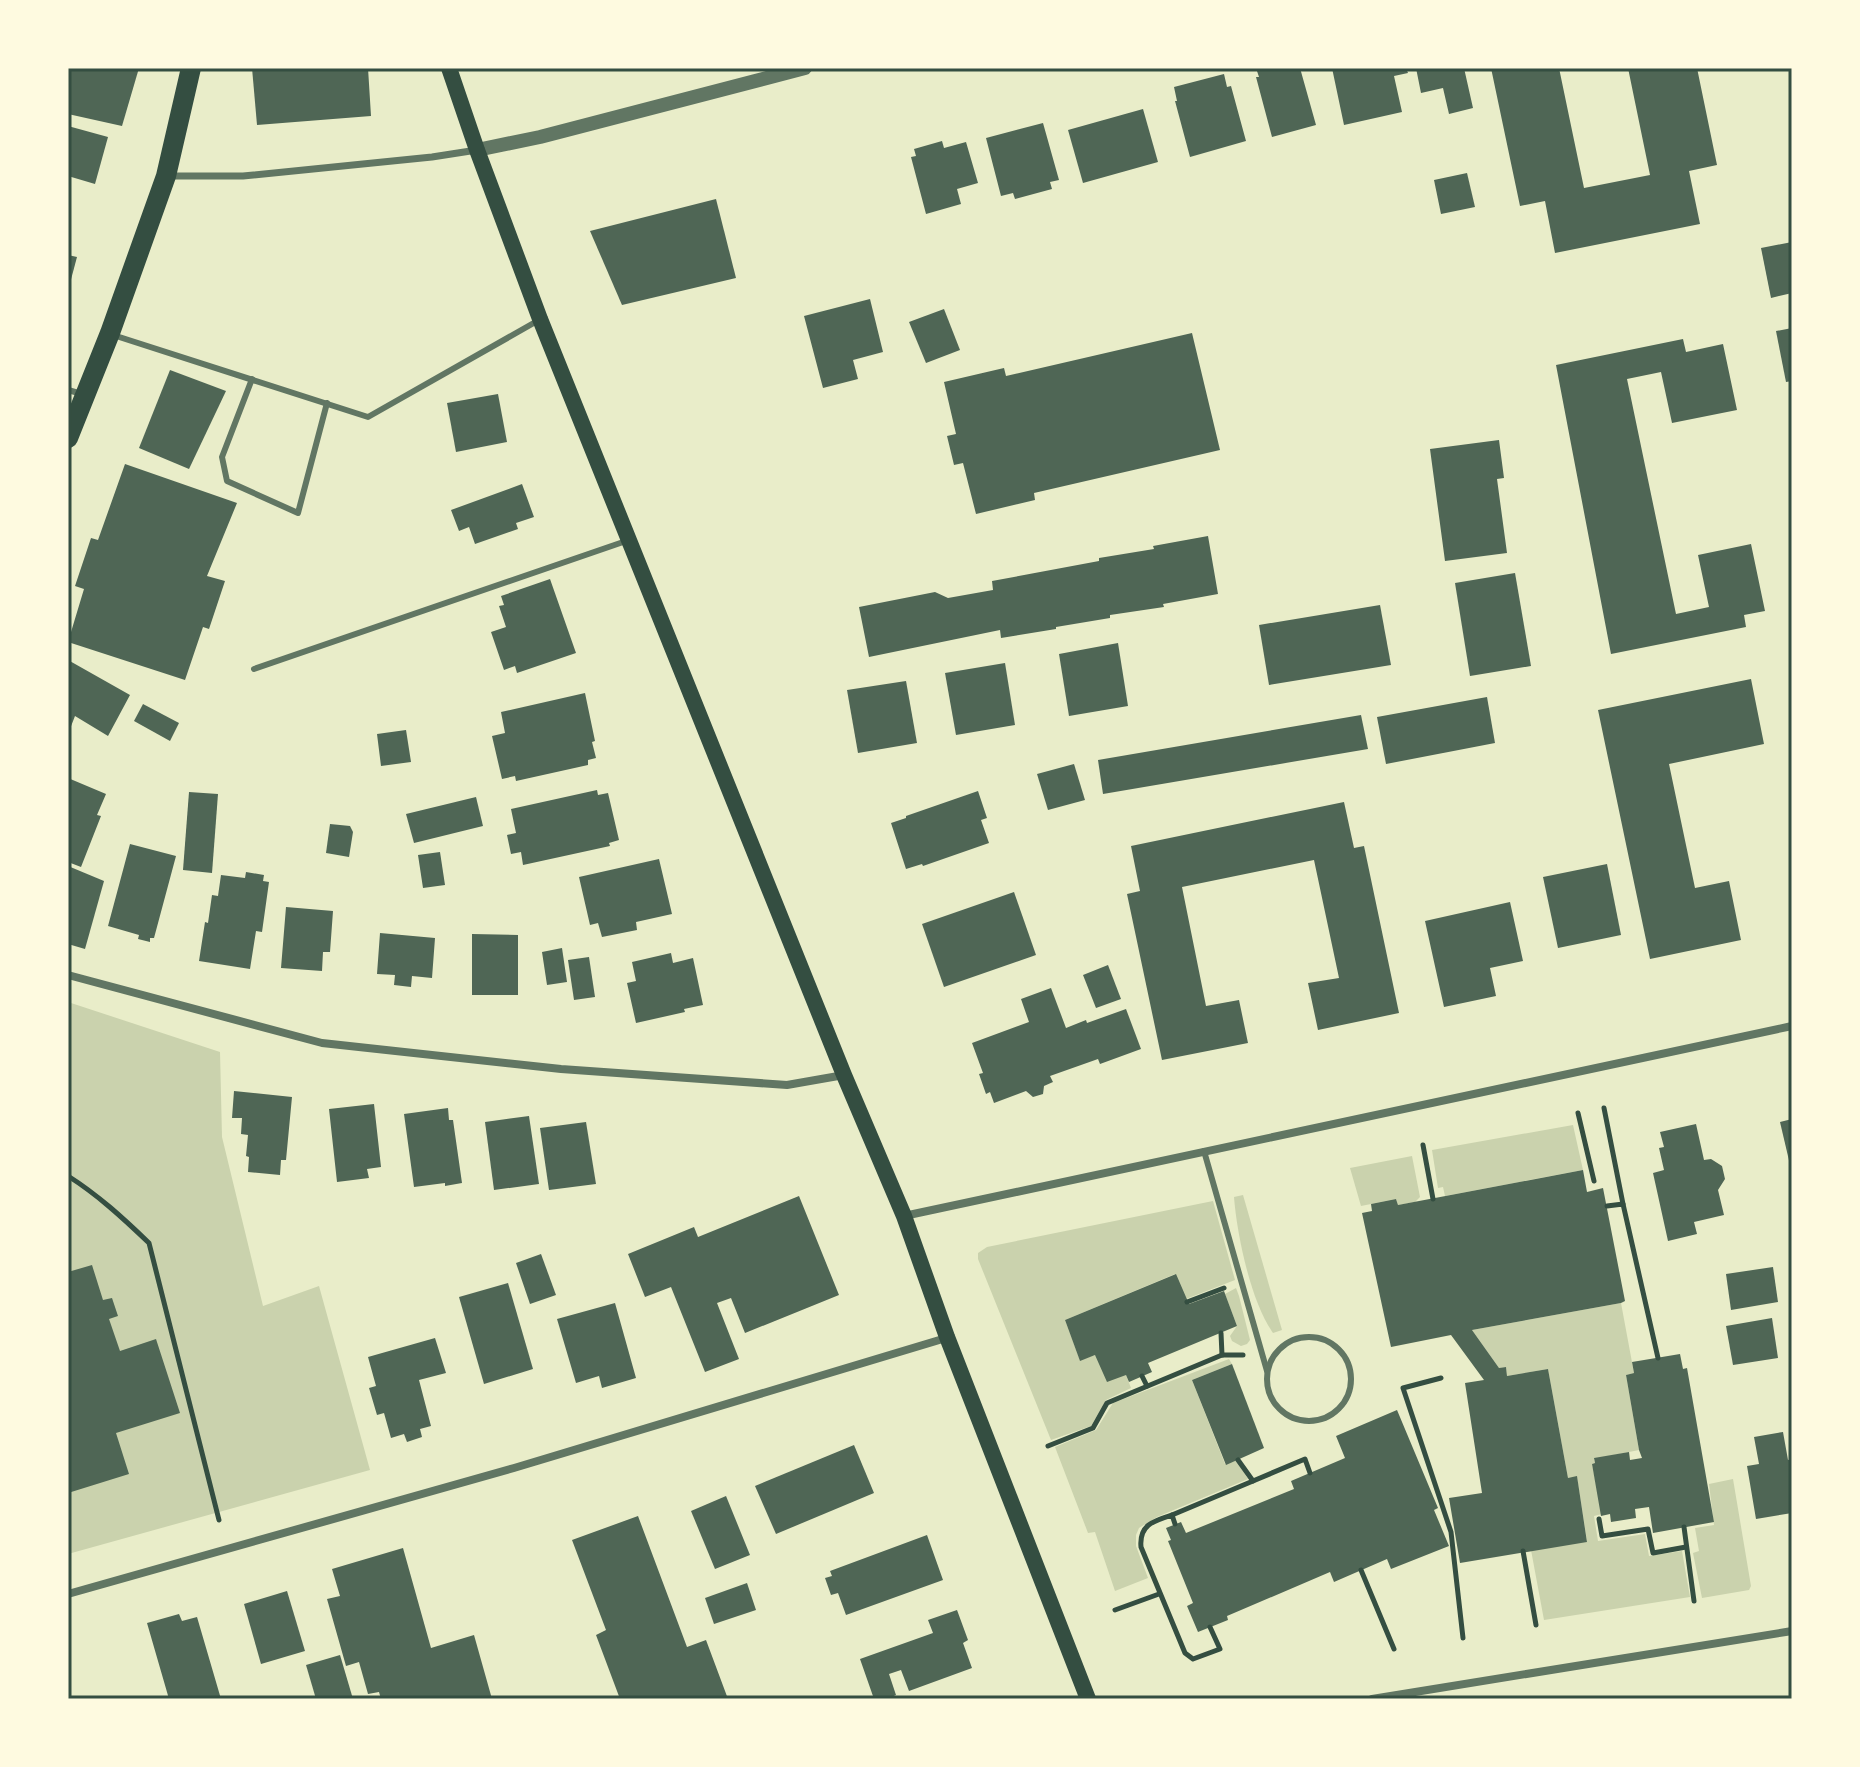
<svg xmlns="http://www.w3.org/2000/svg" width="1860" height="1767" font-family="Jost,sans-serif">
<style>
.green{fill:#cad2ad}
.building{fill:#4f6655}
.lines{fill:none;stroke-linecap:round;stroke-linejoin:round}
.path{stroke:#344e41;stroke-width:5}
.service{stroke:#617663;stroke-width:6}
.pedestrian{stroke:#617663;stroke-width:7}
.minor{stroke:#617663;stroke-width:8}
.tertiary{stroke:#617663;stroke-width:14}
.secondary{stroke:#344e41;stroke-width:16}
.primary{stroke:#344e41;stroke-width:20}
.neatline{fill:none;stroke:#344e41;stroke-width:3}
</style>
<rect width="100%" height="100%" fill="#e9edc9"/>
<g class="green">
<path d="M68,1002L220,1052L222,1137L263,1306L319,1286L370,1470L68,1554Z"/>
<path d="M1573,1125L1583,1170L1445,1196L1443,1187L1438,1188L1432,1150Z"/>
<path d="M1412,1156L1420,1197L1415,1202L1398,1205L1396,1199L1361,1206L1350,1168Z"/>
<path d="M1243,1195L1282,1330L1273,1333C1251,1302 1237,1236 1234,1197Z"/>
<path d="M1213,1201L1235,1280L1186,1299L1175,1274L1065,1320L1080,1360L1095,1355L1126,1375L1131,1388L1106,1400L1091,1426L1051,1440L978,1259V1253L987,1247Z"/>
<path d="M1236,1288L1239,1296L1250,1340L1247,1344L1241,1346L1232,1341L1230,1336L1237,1326L1225,1294Z"/>
<path d="M1621,1303L1634,1373L1626,1375L1639,1450L1594,1459L1595,1463L1592,1464L1602,1514L1594,1516L1598,1541L1645,1534L1649,1556L1682,1551L1690,1597L1544,1620L1531,1550L1587,1541L1577,1477L1568,1478L1548,1369L1507,1376L1506,1367L1499,1368L1472,1330Z"/>
<path d="M1229,1359L1232,1364L1192,1380L1225,1464L1236,1460L1248,1479L1157,1517L1139,1528L1136,1535V1546L1148,1578L1115,1591L1095,1532L1088,1533L1055,1447L1096,1430L1113,1403Z"/>
<path d="M1733,1479L1751,1586L1749,1590L1702,1598L1693,1553L1699,1551L1695,1528L1714,1525L1709,1484Z"/>
</g>
<g class="building">
<path d="M68,68H139L122,126L68,114Z"/>
<path d="M252,68H368L371,116L257,125Z"/>
<path d="M1256,68H1279L1280,71L1291,68H1300L1316,125L1272,137L1256,77H1259Z"/>
<path d="M1332,68H1406L1408,73L1394,76L1402,112L1344,125Z"/>
<path d="M1416,68H1464L1473,108L1449,114L1443,88L1421,93Z"/>
<path d="M1491,68H1559L1584,188L1650,175L1628,68H1697L1717,165L1689,171L1700,224L1555,253L1545,201L1520,206Z"/>
<path d="M1224,74L1227,87L1231,86L1246,141L1190,157L1175,101H1177L1174,87Z"/>
<path d="M1143,109L1158,162L1083,183L1068,130Z"/>
<path d="M1043,123L1059,180L1050,182L1052,189L1015,199L1013,193L1001,196L986,138Z"/>
<path d="M68,126L108,137L95,184L68,176Z"/>
<path d="M942,141L944,148L966,142L978,183L957,189L961,204L926,214L911,157L916,156L914,149Z"/>
<path d="M1467,173L1475,207L1441,214L1434,180Z"/>
<path d="M716,199L736,278L622,305L590,231Z"/>
<path d="M1792,242V293L1771,298L1761,248Z"/>
<path d="M68,255L77,257L69,287L68,286Z"/>
<path d="M870,299L883,352L853,360L858,379L823,388L804,316Z"/>
<path d="M944,309L960,350L926,363L909,322Z"/>
<path d="M1792,328V381L1786,382L1776,331Z"/>
<path d="M1192,333L1220,450L1034,493L1035,500L976,514L963,463L954,465L947,436L956,434L944,382L1004,368L1006,376Z"/>
<path d="M1683,339L1686,352L1723,344L1737,410L1672,423L1661,372L1627,379L1676,614L1709,607L1698,555L1751,544L1765,611L1744,615L1746,627L1611,654L1556,365Z"/>
<path d="M170,370L226,391L189,469L139,448Z"/>
<path d="M498,394L507,442L456,452L447,403Z"/>
<path d="M1499,440L1504,478L1497,479L1507,553L1445,561L1430,449Z"/>
<path d="M125,464L237,503L207,576L225,581L209,629L203,627L185,680L68,642L84,589L75,586L91,538L98,540Z"/>
<path d="M522,484L534,517L516,523L518,529L475,544L469,527L459,531L451,510Z"/>
<path d="M1208,536L1218,594L1163,604L1164,607L1110,615V618L1056,627V629L1001,638L1000,630L869,657L859,607L935,592L948,598L993,590L992,581L1099,561V558L1154,549L1153,546Z"/>
<path d="M1515,573L1531,666L1470,676L1455,583Z"/>
<path d="M550,579L576,653L517,673L515,666L504,670L491,632L506,627L499,606L504,605L501,596Z"/>
<path d="M1380,605L1391,665L1269,685L1259,625Z"/>
<path d="M1118,643L1128,706L1069,716L1059,654Z"/>
<path d="M68,660L130,695L108,736L75,716L68,734Z"/>
<path d="M1005,663L1015,725L956,735L945,673Z"/>
<path d="M1751,679L1764,744L1669,764L1695,888L1729,881L1741,940L1650,959L1598,710Z"/>
<path d="M906,681L917,743L858,753L847,690Z"/>
<path d="M585,693L595,741L592,742L596,758L588,760V765L516,781L515,776L502,779L492,736L505,733L501,712Z"/>
<path d="M1487,697L1495,743L1386,764L1377,717Z"/>
<path d="M143,704L179,723L170,741L134,721Z"/>
<path d="M1361,715L1368,749L1103,794L1098,760Z"/>
<path d="M406,730L411,762L381,766L377,734Z"/>
<path d="M1074,764L1085,800L1048,810L1037,774Z"/>
<path d="M68,778L106,794L97,815L101,816L81,867L68,862Z"/>
<path d="M597,790L598,795L608,793L619,840L609,843L610,846L523,865L521,852L511,854L507,835L516,833L511,809Z"/>
<path d="M978,791L987,818L981,820L989,843L923,866L922,864L906,869L891,823L906,818V816Z"/>
<path d="M189,792L218,794L212,873L183,870Z"/>
<path d="M476,797L483,826L414,843L406,814Z"/>
<path d="M1344,802L1354,848L1364,846L1399,1013L1318,1030L1308,983L1339,978L1314,860L1182,887L1206,1006L1239,1000L1248,1043L1162,1060L1127,894L1140,891L1131,846Z"/>
<path d="M330,824L350,826L353,832L349,857L326,853Z"/>
<path d="M130,844L176,856L154,938H150V942L138,939L139,935L108,926Z"/>
<path d="M440,852L445,885L423,888L418,855Z"/>
<path d="M659,859L672,914L636,922L637,930L602,937L598,923L590,925L579,877Z"/>
<path d="M1607,864L1621,935L1558,948L1543,877Z"/>
<path d="M68,866L104,881L85,949L68,944Z"/>
<path d="M246,872L264,875L263,881L269,882L262,932L256,931L250,969L199,961L205,922L208,923L212,895L218,896L221,875L245,878Z"/>
<path d="M1014,892L1036,955L944,987L922,924Z"/>
<path d="M1510,902L1523,961L1490,968L1496,996L1444,1007L1425,921Z"/>
<path d="M286,907L333,911L330,952H323L322,971L281,968Z"/>
<path d="M380,933L435,938L432,978L412,976L411,987L394,985L395,975L377,974Z"/>
<path d="M472,934L518,935V995H472Z"/>
<path d="M562,948L567,982L547,985L542,952Z"/>
<path d="M671,953L673,963L693,958L703,1005L684,1009L685,1012L636,1023L627,983L636,981L632,962Z"/>
<path d="M589,957L595,997L574,1000L568,960Z"/>
<path d="M1108,965L1121,999L1096,1008L1083,975Z"/>
<path d="M1051,988L1066,1028L1086,1020L1087,1023L1126,1009L1141,1049L1100,1064L1098,1059L1050,1076L1053,1082L1044,1086L1043,1094L1033,1097L1026,1091L994,1103L990,1092L986,1094L979,1074L983,1073L972,1043L1029,1022L1021,999Z"/>
<path d="M234,1091L292,1097L286,1160H281L280,1175L248,1172L249,1157L246,1156L248,1135L241,1134L242,1118H232Z"/>
<path d="M374,1104L381,1167L367,1169L369,1178L337,1182L329,1109Z"/>
<path d="M448,1108L449,1120H453L462,1183L445,1186V1183L414,1187L404,1114Z"/>
<path d="M529,1116L539,1184L494,1190L485,1122Z"/>
<path d="M1792,1119V1169H1791L1780,1122Z"/>
<path d="M586,1122L596,1184L549,1190L540,1128Z"/>
<path d="M1696,1124L1704,1160L1711,1159L1722,1166L1725,1179L1718,1190L1724,1215L1694,1222L1697,1234L1668,1241L1653,1173L1664,1170L1659,1148L1664,1147L1660,1132Z"/>
<path d="M1583,1170L1587,1192L1603,1188L1625,1301L1621,1303L1472,1330L1499,1368L1506,1367L1507,1376L1548,1369L1568,1478L1577,1476L1587,1542L1460,1563L1449,1498L1482,1493L1465,1383L1484,1380L1451,1335L1391,1347L1362,1213L1372,1211L1371,1204L1396,1199L1398,1205Z"/>
<path d="M799,1196L839,1295L745,1333L731,1298L717,1303L739,1359L705,1372L671,1287L645,1297L628,1254L694,1227L698,1237Z"/>
<path d="M541,1254L556,1295L530,1304L516,1263Z"/>
<path d="M92,1265L103,1300L112,1298L118,1316L109,1319L120,1351L156,1339L180,1413L116,1433L129,1474L68,1493V1272Z"/>
<path d="M1773,1267L1778,1302L1731,1310L1726,1274Z"/>
<path d="M1176,1274L1189,1304L1224,1291L1237,1326L1148,1363L1152,1372L1129,1382L1126,1375L1107,1382L1095,1355L1080,1361L1065,1320Z"/>
<path d="M508,1283L533,1369L484,1384L459,1297Z"/>
<path d="M615,1303L636,1378L602,1388L599,1376L576,1383L557,1319Z"/>
<path d="M1772,1318L1778,1358L1733,1365L1726,1326Z"/>
<path d="M435,1338L446,1373L419,1380L431,1426L420,1429L422,1437L407,1442L404,1434L391,1438L384,1413L377,1415L369,1388L376,1386L368,1357Z"/>
<path d="M1680,1354L1683,1369L1687,1368L1714,1522L1653,1533L1649,1507L1635,1509L1636,1518L1611,1522L1610,1514L1601,1516L1592,1464L1595,1463L1594,1458L1629,1452L1630,1460L1642,1458L1639,1450L1626,1375L1634,1373L1632,1362Z"/>
<path d="M1232,1364L1264,1448L1226,1465L1192,1380Z"/>
<path d="M1397,1410L1438,1508L1434,1510L1449,1546L1391,1569L1387,1559L1334,1582L1330,1572L1227,1616L1228,1620L1198,1632L1187,1606L1193,1603L1168,1541L1171,1540L1166,1528L1181,1522L1186,1533L1294,1489L1291,1481L1345,1458L1336,1436Z"/>
<path d="M1783,1432L1788,1460L1792,1459V1513L1756,1519L1747,1466L1759,1464L1754,1437Z"/>
<path d="M854,1445L874,1493L776,1534L755,1486Z"/>
<path d="M726,1496L750,1555L715,1569L691,1511Z"/>
<path d="M638,1516L687,1647L706,1640L728,1699H620L596,1635L606,1630L572,1540Z"/>
<path d="M927,1535L943,1580L846,1615L838,1593L831,1595L825,1578L832,1576L830,1571Z"/>
<path d="M403,1548L431,1648L474,1635L492,1699H381L379,1692L368,1694L359,1662L346,1666L327,1599L340,1596L332,1569Z"/>
<path d="M747,1583L756,1610L714,1624L705,1598Z"/>
<path d="M287,1591L305,1651L261,1664L244,1604Z"/>
<path d="M957,1610L968,1640L963,1643L972,1668L909,1691L901,1670L889,1674L896,1695L887,1699H874L860,1659L933,1633L928,1620Z"/>
<path d="M179,1614L182,1621L197,1617L221,1699H169L147,1623Z"/>
<path d="M340,1655L353,1699H316L306,1665Z"/>
</g>
<g class="lines">
<g class="path">
<path d="M1604,1108L1623,1204"/>
<path d="M1578,1113L1594,1181"/>
<path d="M1423,1145L1433,1199"/>
<path d="M68,1176C98,1195 123,1218 149,1243L219,1520"/>
<path d="M1607,1206L1623,1204L1658,1358"/>
<path d="M1187,1302L1224,1288"/>
<path d="M1221,1333L1222,1355"/>
<path d="M1142,1376L1147,1386"/>
<path d="M1441,1378L1403,1388L1451,1532L1463,1638"/>
<path d="M1048,1446L1093,1428L1107,1403L1222,1355H1243"/>
<path d="M1253,1481L1305,1459L1310,1473"/>
<path d="M1172,1515L1253,1481L1238,1460"/>
<path d="M1599,1519L1602,1536L1648,1529L1653,1553L1686,1547"/>
<path d="M1175,1524L1172,1515C1153,1521 1139,1525 1141,1547L1185,1653L1193,1659L1220,1649L1210,1627"/>
<path d="M1684,1527L1694,1601"/>
<path d="M1523,1551L1536,1625"/>
<path d="M1361,1570L1394,1649"/>
<path d="M1115,1610L1159,1594"/>
</g>
<g class="service">
<path d="M113,335L368,417L539,320"/>
<path d="M252,379L222,457L227,481L298,513L327,403"/>
<path d="M68,390L82,394"/>
<path d="M254,669L629,540"/>
<path d="M1204,1151L1267,1371"/>
<circle cx="1309" cy="1379" r="42"/>
</g>
<path class="pedestrian" d="M168,176H243L432,157L477,150"/>
<g class="minor">
<path d="M68,975L322,1043L561,1069L787,1085L844,1075"/>
<path d="M904,1216L1792,1026"/>
<path d="M68,1594L514,1468L946,1338"/>
<path d="M1372,1699L1792,1631"/>
</g>
<path class="tertiary" d="M477,150L540,137L805,68"/>
<path class="secondary" d="M449,68L477,150L540,319L844,1075L904,1216L947,1337L1088,1699"/>
<path class="primary" d="M68,438L110,333L166,176L191,68"/>
</g>
<rect width="1860" height="1767" fill="none" stroke="#fefae0" stroke-width="140"/>
<rect x="70" y="70" width="1720" height="1627" class="neatline"/>
</svg>
